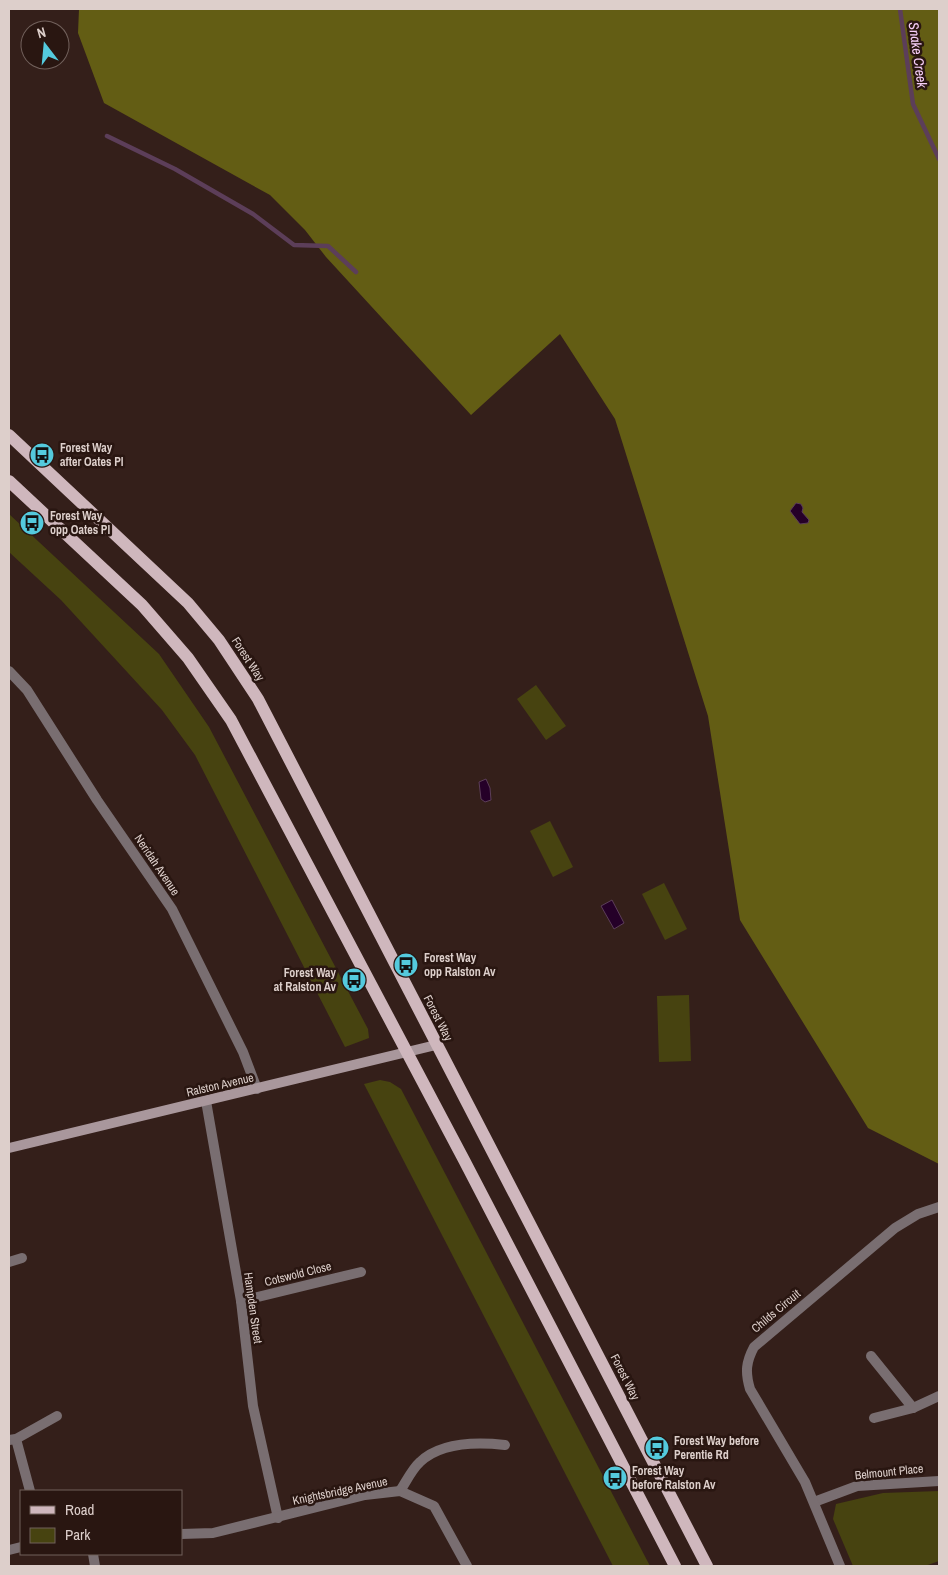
<svg xmlns="http://www.w3.org/2000/svg" width="948" height="1575" font-family="'Archivo Narrow',sans-serif">
<style>
.green{fill:#474310}
.forest{fill:#635d14}
.water{fill:#250028;stroke:#5c3e59}
.lines{fill:none;stroke-linecap:round;stroke-linejoin:round}
.stream{stroke:#5c3e59;stroke-width:4.5}
.street{stroke:#796e71;stroke-width:10}
.secondary{stroke:#a9979c;stroke-width:10}
.primary{stroke:#cfb7bd;stroke-width:12}
.labels{text-anchor:middle;stroke-width:5;stroke-linejoin:round;paint-order:stroke}
.poi-label{font-size:12px;font-weight:bold;fill:#ddcfcb;stroke:#291611;text-anchor:start}
.street-label{font-size:12px;fill:#ddcfcb;stroke:#291611}
.water-label{font-size:14px;font-style:italic;fill:#f7cef9;stroke:#291611}
</style>
<rect width="100%" height="100%" fill="#341f1a"/>
<g class="green">
<path d="M9,514L159,654L209,727L368,1029L369,1038L345,1047L195,755L162,710L61,600L9,552Z"/>
<path d="M536,685L566,726L546,740L517,699Z"/>
<path d="M550,821L573,867L553,877L530,831Z"/>
<path d="M664,883L687,929L665,940L642,894Z"/>
<path d="M689,995L691,1061L659,1062L657,996Z"/>
<path d="M380,1080L390,1082L401,1089L650,1566H613L364,1084Z"/>
<path d="M939,1491V1561L925,1566H853L833,1519L836,1504L883,1493Z"/>
</g>
<path class="forest" d="M79,9H939V1164L868,1128L740,920L708,716L615,419L560,334L471,415L326,257L305,230L270,195L104,103L78,33Z"/>
<g class="water">
<path d="M796,503L801,504L803,508L802,512L809,520L808,523L800,524L790,511Z"/>
<path d="M486,779L490,788L491,800L485,802L481,799L479,782Z"/>
<path d="M612,900L624,923L614,929L601,906Z"/>
</g>
<g class="lines">
<g class="stream">
<path d="M900,9L913,104L939,159"/>
<path d="M107,136L175,169L253,214L294,245L328,246L356,272"/>
</g>
<g class="street">
<path d="M9,671L27,690L97,800L172,909L243,1052L257,1089"/>
<path d="M206,1101L241,1301L253,1406L278,1518"/>
<path d="M9,1262L22,1258"/>
<path d="M241,1301L361,1272"/>
<path d="M871,1356L913,1408"/>
<path d="M874,1418L913,1408L939,1396"/>
<path d="M16,1439L30,1491"/>
<path d="M9,1440L16,1439L57,1416"/>
<path d="M400,1491C406,1482 412,1469 420,1462C441,1442 478,1442 505,1445"/>
<path d="M814,1502L857,1486L939,1481"/>
<path d="M181,1534L213,1533L365,1495L400,1491L434,1506L467,1566"/>
<path d="M9,1550L21,1547"/>
<path d="M93,1554L95,1566"/>
<path d="M840,1566L805,1482L750,1389C745,1372 746,1362 754,1347L895,1228L918,1214L939,1207"/>
</g>
<path class="secondary" d="M9,1148L436,1045"/>
<g class="primary">
<path d="M9,435L188,603L219,640L258,699L707,1566"/>
<path d="M9,481L142,605L188,658L231,720L464,1160L675,1566"/>
</g>
</g>
<defs>
<symbol id="bus-disc" viewBox="-11 -11 22 22"><circle r="9.5" fill="#54cadd" stroke="#291611"/><path d="M-5-6H5V4H4V6H2V4H-2V6H-4V4H-5ZM-3.5-4V0h7V-4ZM-3.5 1.2v1.5H-2V1.2ZM2 1.2v1.5H3.5V1.2Z" fill="#111"/></symbol>
</defs>
<g fill-rule="evenodd">
<use href="#bus-disc" x="28" y="441" width="28" height="28"/>
<use href="#bus-disc" x="18" y="509" width="28" height="28"/>
<use href="#bus-disc" x="392" y="951" width="28" height="28"/>
<use href="#bus-disc" x="340" y="966" width="28" height="28"/>
<use href="#bus-disc" x="643" y="1434" width="28" height="28"/>
<use href="#bus-disc" x="601" y="1464" width="28" height="28"/>
</g>
<g class="labels">
<g class="poi-label">
<text x="60" y="452">Forest Way<tspan x="60" dy="14">after Oates Pl</tspan></text>
<text x="50" y="520">Forest Way<tspan x="50" dy="14">opp Oates Pl</tspan></text>
<text x="424" y="962">Forest Way<tspan x="424" dy="14">opp Ralston Av</tspan></text>
<text x="336" y="977" text-anchor="end">Forest Way<tspan x="336" dy="14">at Ralston Av</tspan></text>
<text x="674" y="1445">Forest Way before<tspan x="674" dy="14">Perentie Rd</tspan></text>
<text x="632" y="1475">Forest Way<tspan x="632" dy="14">before Ralston Av</tspan></text>
</g>
<g class="street-label">
<text transform="translate(248 659) rotate(57)" y="4">Forest Way</text>
<text transform="translate(157 865) rotate(56)" y="4">Neridah Avenue</text>
<text transform="translate(438 1018) rotate(63)" y="4">Forest Way</text>
<text transform="translate(220 1085) rotate(-13)" y="4">Ralston Avenue</text>
<text transform="translate(298 1274) rotate(-14)" y="4">Cotswold Close</text>
<text transform="translate(253 1308) rotate(82)" y="4">Hampden Street</text>
<text transform="translate(776 1311) rotate(-40)" y="4">Childs Circuit</text>
<text transform="translate(625 1377) rotate(63)" y="4">Forest Way</text>
<text transform="translate(889 1472) rotate(-6)" y="4">Belmount Place</text>
<text transform="translate(340 1491) rotate(-12)" y="4">Knightsbridge Avenue</text>
</g>
<g class="water-label">
<text transform="translate(918 55) rotate(82)" y="5">Snake Creek</text>
</g>
</g>
<rect width="948" height="1575" fill="none" stroke="#ddcfcb" stroke-width="20"/>
<rect x="20" y="1490" width="162" height="65" fill="#291611" stroke="#71605b"/>
<rect x="30" y="1506" width="25" height="8" fill="#cfb7bd" stroke="#71605b"/>
<text x="65" y="1515" font-size="15" fill="#ddcfcb">Road</text>
<rect x="30" y="1528" width="25" height="15" fill="#474310" stroke="#71605b"/>
<text x="65" y="1540" font-size="15" fill="#ddcfcb">Park</text>
<g transform="translate(45 45) rotate(344)"><circle r="24" fill="#291611" stroke="#71605b"/>
<path d="M0-4L9 19L0 12L-9 19Z" fill="#54cadd"/>
<text y="-8" font-size="14" font-weight="bold" text-anchor="middle" fill="#ddcfcb">N</text>
</g>
</svg>
